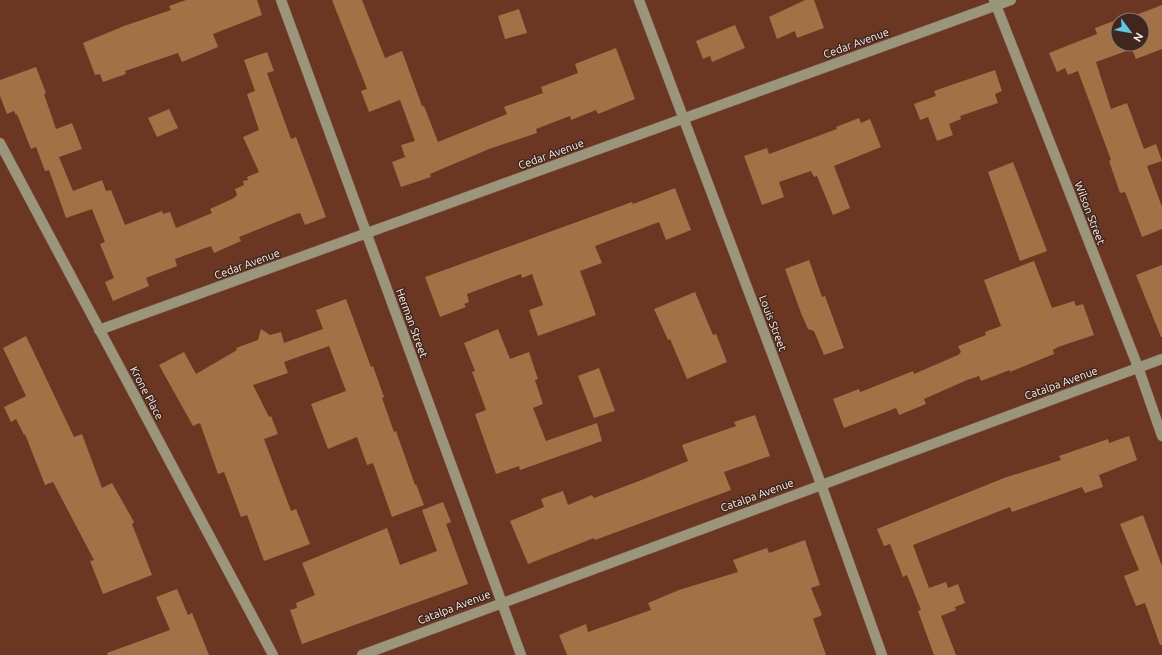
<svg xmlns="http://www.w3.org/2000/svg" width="1162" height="655" font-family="Ubuntu,sans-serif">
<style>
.building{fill:#a27145}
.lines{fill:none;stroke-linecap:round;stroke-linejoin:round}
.minor-casing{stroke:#835442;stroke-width:11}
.minor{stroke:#99967c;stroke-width:10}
.labels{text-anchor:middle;stroke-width:3;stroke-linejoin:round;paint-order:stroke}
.street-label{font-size:11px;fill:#fbede8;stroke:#3f271d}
</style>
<rect width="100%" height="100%" fill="#6c3722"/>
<g class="building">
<path d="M186,0H257L262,15L213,34L218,47L182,62L178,53L125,71L126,74L103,82L100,74L95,75L83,43L124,26L171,10L169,6Z"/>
<path d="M332,0H362L385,58L402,51L422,106H424L438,142L507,114L504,107L543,93L541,87L578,73L575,64L616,48L635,99L598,114L596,110L571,120L570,116L536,129L537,133L489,149L430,174L431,177L401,187L392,162L405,157L401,145L415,141L400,100L369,112L361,91L367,89Z"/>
<path d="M805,0H814L824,28L797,38L795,31L777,39L769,17Z"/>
<path d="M1162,5V49L1136,59L1132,49L1096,62L1111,109L1127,103L1144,149L1156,144L1162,161L1147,166L1162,207V229L1142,237L1125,192L1120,193L1109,161L1111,160L1078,71L1068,75L1065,68L1057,72L1049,53L1097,34L1095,28L1114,21L1115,23L1118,22V44H1142V20H1123Z"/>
<path d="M519,9L527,33L505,39L498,16Z"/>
<path d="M735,25L745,48L712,62L710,56L703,59L696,41Z"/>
<path d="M267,52L274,71L267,73L291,139L296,137L326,217L305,225L300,213L296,214L239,237L241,241L214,253L211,246L175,259L177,266L146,278L149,286L113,301L105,282L114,278L100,244L105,242L92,209L66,218L49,170L45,171L36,147L31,149L17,114L16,115L14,111L7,114L0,96V80L36,67L46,93L44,94L56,129L72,123L82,149L59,157L73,191L102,180L106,191L111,190L125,225L162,211L163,214L170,212L176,228L212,213L210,209L234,198L237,195L235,189L244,185L243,181L248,180L247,177L259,172L243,137L259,130L247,94L255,91L244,60Z"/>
<path d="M995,70L1002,91L995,94L998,103L960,116L961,119L949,124L953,135L937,141L928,117L920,120L914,104L936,96L934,91Z"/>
<path d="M169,109L178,128L157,137L148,118Z"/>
<path d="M859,118L861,123L870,119L881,147L834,166L850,208L833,215L817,176L814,177L811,171L779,182L784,197L762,205L744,156L767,148L769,154L837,129L836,127Z"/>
<path d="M1013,162L1047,251L1020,261L988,172Z"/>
<path d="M675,188L691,230L666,240L659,222L595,246L602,263L580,271L596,315L538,336L529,310L543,305L532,274L522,278L521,274L467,294L469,302L464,304L466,307L440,317L425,277L632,202L633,204Z"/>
<path d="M809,260L822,297L825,296L844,348L824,355L814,331L808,329L801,313L785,269Z"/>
<path d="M1034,261L1052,308L1074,301L1076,306L1083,304L1094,335L1058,347L1053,350L1054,354L1010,372V370L981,381L979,376L967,380L924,399L926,404L899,415L896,408L844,428L833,399L859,389L860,392L863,391L913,371L914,374L958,355L961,352L958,346L986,335L985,332L1001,326L984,280Z"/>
<path d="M1162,265V337H1161L1136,275Z"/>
<path d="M695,292L713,335L716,334L727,362L687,379L670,339L668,340L654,309Z"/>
<path d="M346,299L371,367L373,366L384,397L382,398L394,432L396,431L415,485L416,484L424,505L392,517L373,463L367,465L357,437L328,449L311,404L346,391L329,346L284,362L288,373L253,385L269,417L271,416L278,434L264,439L291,511L296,509L310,544L264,561L247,515L241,517L224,472L218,474L200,423L193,426L159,365L184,352L196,374L237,350L236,348L258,340L261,329L270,335L281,332L284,343L323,329L316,310Z"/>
<path d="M498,329L510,359L529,352L538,379L535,380L543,404L533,408L546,441L597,423L602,441L520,470L519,466L496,474L475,414L486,410L472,372L475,371L464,343Z"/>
<path d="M26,336L74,437L82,434L102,488L112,483L134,522L132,524L152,575L103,594L90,561L94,560L53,482L45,485L25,434L24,435L16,419L11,422L4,407L26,396L3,348Z"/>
<path d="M599,368L615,411L594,418L578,376Z"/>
<path d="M755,415L770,456L724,472L731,490L595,540L594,538L528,564L510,521L544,507L541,499L563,491L568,505L592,495L594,498L639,481L688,461L682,445L736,426L734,422Z"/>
<path d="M1129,436L1137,460L1099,475L1103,487L1085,493L1082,487L1012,512L1010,507L913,545L929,588L946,582L948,588L958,584L965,603L955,607L956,610L941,616L956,655H934L918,611L921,610L907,575L903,577L890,544L884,546L877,529L1004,478L1061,460L1059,456L1108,439L1109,443Z"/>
<path d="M443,502L451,522L446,524L468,584L302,644L290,610L297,608L296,603L315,595L302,563L387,528L400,565L437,551L422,510Z"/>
<path d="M1143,515L1162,566V645H1160L1145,603L1136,606L1124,576L1139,570L1120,524Z"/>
<path d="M805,540L820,585L811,588L822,615L813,619L826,655H567L559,635L586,624L588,632L651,610L648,603L679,590L738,572L733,560L767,548L769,553Z"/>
<path d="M177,589L188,615L192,613L209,655H108L107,653L170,630L156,597Z"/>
</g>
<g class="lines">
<defs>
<g id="minor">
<path d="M281,0L521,655"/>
<path d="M639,0L821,484L882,655"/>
<path d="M994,0L1138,367L1162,436"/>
<path d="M0,143L273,655"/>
<path d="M99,330L1011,0"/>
<path d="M362,655L1162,359"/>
</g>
</defs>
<use href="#minor" class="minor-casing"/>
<use href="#minor" class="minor"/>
</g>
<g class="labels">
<g class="street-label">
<text transform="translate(856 43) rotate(-20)" y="4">Cedar Avenue</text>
<text transform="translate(551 154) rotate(-20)" y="4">Cedar Avenue</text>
<text transform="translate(1090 213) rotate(69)" y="4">Wilson Street</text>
<text transform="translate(247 264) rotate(-20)" y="4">Cedar Avenue</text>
<text transform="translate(412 323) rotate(70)" y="4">Herman Street</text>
<text transform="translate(773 323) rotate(69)" y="4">Louis Street</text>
<text transform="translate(1061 383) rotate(-20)" y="4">Catalpa Avenue</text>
<text transform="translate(147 393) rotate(62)" y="4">Krone Place</text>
<text transform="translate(757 495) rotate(-20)" y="4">Catalpa Avenue</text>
<text transform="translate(454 607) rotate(-21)" y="4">Catalpa Avenue</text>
</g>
</g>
<g transform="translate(1130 32) rotate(122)"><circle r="19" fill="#3f271d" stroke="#8a766e"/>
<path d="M0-3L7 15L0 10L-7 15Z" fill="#5dc7e8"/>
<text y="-6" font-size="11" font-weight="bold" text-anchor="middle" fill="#fbede8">N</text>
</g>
</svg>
